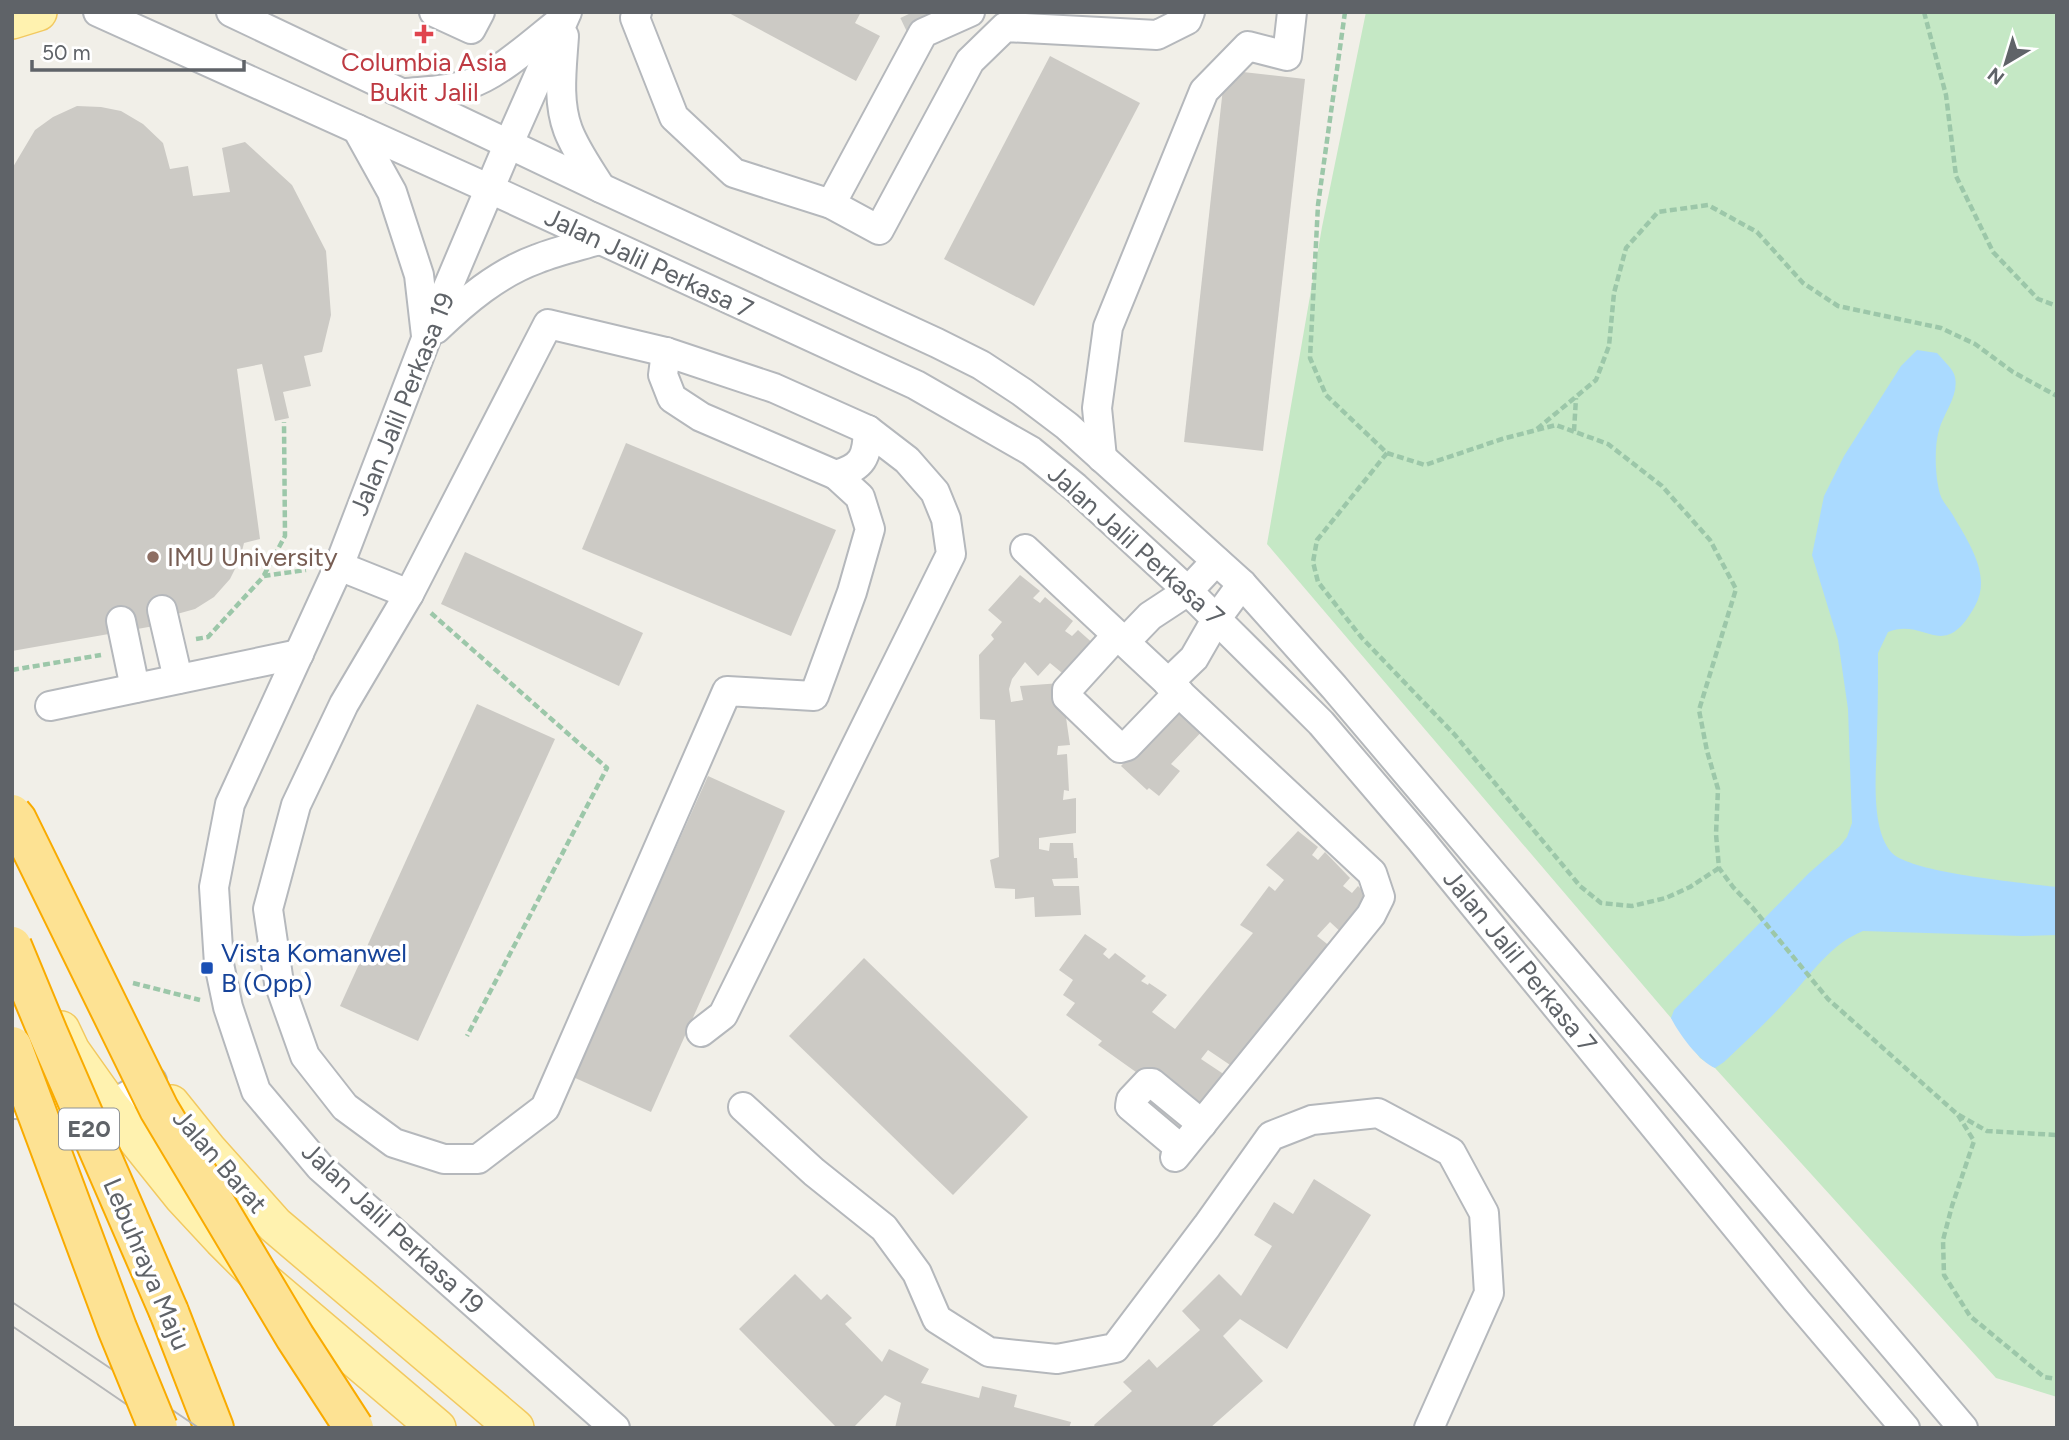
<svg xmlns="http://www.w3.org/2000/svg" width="2069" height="1440" font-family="Figtree,sans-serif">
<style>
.green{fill:#c5e8c5}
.water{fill:#aadaff}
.building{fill:#cccac5}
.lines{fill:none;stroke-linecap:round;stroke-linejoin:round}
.minor-tunnel{stroke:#ccccc8;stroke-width:28;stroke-dasharray:28 14;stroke-linecap:butt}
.minor-casing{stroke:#b5b8bc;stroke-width:32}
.major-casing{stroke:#f2c960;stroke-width:40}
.highway-casing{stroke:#f9ab00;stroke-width:42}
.path{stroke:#9cc7a9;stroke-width:4.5;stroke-dasharray:7 3.5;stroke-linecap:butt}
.minor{stroke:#fff;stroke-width:28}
.major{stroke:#fff2af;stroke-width:37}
.highway{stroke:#fde293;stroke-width:38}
.tram{stroke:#b6b7b8;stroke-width:2}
.highway-bridge-casing{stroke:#f9ab00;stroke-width:42;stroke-linecap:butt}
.highway-bridge{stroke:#fde293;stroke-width:38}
.health-dot{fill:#e0444e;stroke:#fff;stroke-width:2.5}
.education-dot{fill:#8d6e63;stroke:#fff;stroke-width:2.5}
.transit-dot{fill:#1a4fb4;stroke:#fff;stroke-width:2.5}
.labels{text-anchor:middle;stroke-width:7;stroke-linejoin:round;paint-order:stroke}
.shield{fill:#fff;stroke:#8f9295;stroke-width:2}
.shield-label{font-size:24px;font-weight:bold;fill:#5f6368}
.health-label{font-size:26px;fill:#be3a42;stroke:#fff}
.street-label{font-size:26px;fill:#5f6368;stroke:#fff}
.education-label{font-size:26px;fill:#785e54;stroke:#fff;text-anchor:start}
.transit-label{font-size:26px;fill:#164399;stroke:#fff;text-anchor:start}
</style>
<rect width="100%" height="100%" fill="#f1efe8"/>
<path class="green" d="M1366,12H2057V1397L1996,1378L1715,1068L1700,1058L1671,1018L1267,544L1322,227Z"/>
<path class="water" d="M1917,350L1937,353C1942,359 1951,367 1954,374C1961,393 1944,412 1939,430C1934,447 1935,476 1940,494C1942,502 1950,509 1954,517C1969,543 1992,576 1975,606C1943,664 1926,617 1888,632L1878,653C1878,679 1878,706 1877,733C1877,765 1869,826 1891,852C1909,873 2025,883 2057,887V935L2022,936L1863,931C1830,944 1811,975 1787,1000C1767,1022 1745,1042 1724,1062L1715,1068C1699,1061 1679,1034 1671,1018L1674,1010L1809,873L1840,846L1847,837L1852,823L1848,709L1838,640L1812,555L1824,496L1844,456L1901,366Z"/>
<g class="building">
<path d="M727,12H861L855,23L880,36L856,81Z"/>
<path d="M1050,56L1140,103L1034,306L944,259Z"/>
<path d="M1225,70L1305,79L1263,451L1184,442Z"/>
<path d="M77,106L101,107L121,111L143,124L163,143L170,169L188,166L193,196L230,192L222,148L245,142L292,185L326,251L331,315L322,352L304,356L311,386L283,392L289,418L275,421L262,364L237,369L260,539L244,543L240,559L230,579L214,597L195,609L177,614V622L12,651L13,167L35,130L53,117Z"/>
<path d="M626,443L836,530L791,636L582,549Z"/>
<path d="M465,552L643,633L619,686L441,604Z"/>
<path d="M1020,575L1040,591L1033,598L1040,603L1045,597L1073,621L1065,631L1072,636L1078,630L1096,646L1067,677L1050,663L1038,676L1025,662L1012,679L1009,689L1011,702L1023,700L1020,686L1061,683L1070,745L1058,746L1057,755L1067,754L1069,791L1064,790L1063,800L1076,798V833L1039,838V849L1049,851L1050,843H1073L1074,858H1077L1078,878L1052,879L1054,886H1079L1081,915L1035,917L1034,897L1015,899V889L995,888L990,860L999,857L995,720L980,719L979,655L994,639L991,635L1002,622L988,610Z"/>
<path d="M477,704L555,739L418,1041L340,1006Z"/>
<path d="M1180,704L1206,727L1171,764L1180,771L1159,796L1149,788L1147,790L1121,766Z"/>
<path d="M708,776L785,811L651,1112L573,1077Z"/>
<path d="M1298,831L1318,847L1312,855L1318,860L1325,852L1350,878L1343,886L1352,893L1358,886L1376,903L1344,935L1330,922L1317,936L1331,947L1239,1071L1208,1050L1201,1059L1231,1079L1188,1137L1150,1110L1164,1092L1098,1045L1102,1041L1066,1015L1075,1003L1063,995L1073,980L1059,970L1085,934L1107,949L1103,954L1109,959L1115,953L1146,976L1141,981L1148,985L1149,983L1167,995L1152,1012L1175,1029L1253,933L1240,925L1269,886L1275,891L1284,880L1266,865Z"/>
<path d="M864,958L1028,1117L953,1195L789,1036Z"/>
<path d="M1314,1179L1371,1215L1287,1349L1240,1319L1223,1336L1263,1381L1210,1428H1096L1094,1425L1132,1391L1123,1382L1149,1359L1157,1368L1200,1330L1182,1311L1219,1274L1241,1296L1272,1246L1254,1235L1274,1202L1293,1214Z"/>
<path d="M795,1274L821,1300L827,1294L852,1318L845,1324L882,1362L889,1349L929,1369L921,1383L979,1398L982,1386L1017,1395L1014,1407L1071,1422L1069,1428H895L901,1403L885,1395L853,1428H837L739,1329Z"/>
</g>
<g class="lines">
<path class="minor-tunnel" d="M913,12L923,33"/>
<defs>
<g id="minor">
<path d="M98,12L490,189L916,385L1031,451L1075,487L1188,591L1321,723L1420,839L1797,1301L1905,1428"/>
<path d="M231,12L601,188L937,343L981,365L1022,392L1067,426L1242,584L1334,687L1963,1428"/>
<path d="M434,12L471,29L480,12"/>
<path d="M567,12L509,143L426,339L339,566L230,804L214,887L219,964L228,1007L256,1091L320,1167L615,1428"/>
<path d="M637,12L635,18L674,117L734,173L831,204L879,230L970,61L1005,27L1157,35L1187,20L1190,12"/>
<path d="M564,36C562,67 557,101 568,130C576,151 590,170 601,188"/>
<path d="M404,93C426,91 448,91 469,84C500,74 537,39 563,19"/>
<path d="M357,129L392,192L419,275L426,336"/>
<path d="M831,204L923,33L970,12"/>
<path d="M436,329C465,301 498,273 537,259C557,251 579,246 599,240"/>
<path d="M666,352L663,375L672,398L701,417L836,475C863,467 867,457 868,430"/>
<path d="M1102,458L1097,408L1108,327L1204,91L1248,46L1287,56L1292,12"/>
<path d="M1025,549L1372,873L1380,897L1371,915L1175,1157"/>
<path d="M339,566L409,594"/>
<path d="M162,610L178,679"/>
<path d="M121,621L135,688"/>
<path d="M1117,635L1067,690V697L1120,748L1127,746L1179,692"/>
<path d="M1125,642L1150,616L1188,591L1216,561"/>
<path d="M1168,683L1194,658L1217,618L1242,584"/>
<path d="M50,706L299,654"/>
<path d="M701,1032L723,1015L951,554L946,519L935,492L907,460L868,430L774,388L666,352L548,324L409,594L344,704L296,805L268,909L279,983L305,1056L345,1107L394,1143L444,1159H478L545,1108L727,691L814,696L852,592L870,529L860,497L836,475"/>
<path d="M12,1104L110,1106L152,1081"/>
<path d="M743,1107L814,1172L884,1228L917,1273L937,1319L989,1352L1057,1359L1115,1348L1207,1226L1271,1136L1312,1120L1378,1113L1451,1152L1484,1213L1489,1293L1429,1428"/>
<path d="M1181,1149L1130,1106L1131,1100L1147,1083H1152L1202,1124"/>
</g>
<g id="major">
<path d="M12,20L38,12"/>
<path d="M61,1030L71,1051L110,1106L183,1197L222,1239L266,1283L437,1428"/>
<path d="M171,1104L208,1150L275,1225L515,1428"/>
</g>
<path id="highway" d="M169,1312L214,1428"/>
</defs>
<use href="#minor" class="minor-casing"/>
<use href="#major" class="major-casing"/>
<use href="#highway" class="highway-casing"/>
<g class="path">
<path d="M1345,12L1318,205L1310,358L1326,395L1387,453L1425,465L1502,439L1556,425L1608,444L1662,486L1710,540L1736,589L1699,710L1707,751L1718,789L1716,834L1719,868L1733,887L1752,907L1828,999L1957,1114L1987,1131L2057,1135"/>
<path d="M1924,12L1946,95L1956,176L1993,252L2038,299L2057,306"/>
<path d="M1537,429L1596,380L1609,346L1614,293L1626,248L1658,212L1708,205L1757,232L1803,283L1838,306L1941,328L1975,344L2013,372L2057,396"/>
<path d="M1574,431L1576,398"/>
<path d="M1387,453L1317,540L1313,562L1318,582L1362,638L1455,735L1580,886L1601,903L1632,906L1666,898L1690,887L1719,868"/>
<path d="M264,575L285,536L284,422"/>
<path d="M431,613L607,768L467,1036"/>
<path d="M196,639L208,637L264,576L306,570"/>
<path d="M12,670L101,655"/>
<path d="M133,983L200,1000"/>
<path d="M1958,1115L1974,1141L1952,1206L1943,1240L1944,1275L1970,1316L2044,1377L2057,1379"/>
</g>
<use href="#minor" class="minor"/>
<use href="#major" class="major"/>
<use href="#highway" class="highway"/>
<g class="tram">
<path d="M12,1302L199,1428"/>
<path d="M12,1326L161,1428"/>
</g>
<defs>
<g id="highway-bridge">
<path d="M12,814L17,820L159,1109L295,1337L354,1428"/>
<path d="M12,946L48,1033L169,1312"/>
<path d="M12,1046L117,1328L158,1428"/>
</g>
</defs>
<use href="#highway-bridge" class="highway-bridge-casing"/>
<use href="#highway-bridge" class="highway-bridge"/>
</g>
<path class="health-dot" d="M420.5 23.5h7v7h7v7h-7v7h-7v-7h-7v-7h7z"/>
<circle class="education-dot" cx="153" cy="557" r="7"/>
<rect class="transit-dot" x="200" y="961" width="14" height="14" rx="3.5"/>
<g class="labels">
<rect class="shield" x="59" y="1108.5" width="60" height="41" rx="5"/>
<g class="shield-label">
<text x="89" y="1137">E20</text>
</g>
<g class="health-label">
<text x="424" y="71">Columbia Asia<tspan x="424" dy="30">Bukit Jalil</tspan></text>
</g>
<g class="street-label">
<text transform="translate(649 263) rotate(25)" y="9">Jalan Jalil Perkasa 7</text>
<text transform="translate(402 404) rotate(-68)" y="9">Jalan Jalil Perkasa 19</text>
<text transform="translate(1136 545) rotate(42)" y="9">Jalan Jalil Perkasa 7</text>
<text transform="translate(1520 961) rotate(51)" y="9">Jalan Jalil Perkasa 7</text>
<text transform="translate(220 1161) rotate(49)" y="9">Jalan Barat</text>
<text transform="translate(393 1228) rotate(43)" y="9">Jalan Jalil Perkasa 19</text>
<text transform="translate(147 1264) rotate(67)" y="9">Lebuhraya Maju</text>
</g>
<g class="education-label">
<text x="167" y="566">IMU University</text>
</g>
<g class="transit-label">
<text x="221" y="962">Vista Komanwel<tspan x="221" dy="30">B (Opp)</tspan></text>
</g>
</g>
<rect width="2069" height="1440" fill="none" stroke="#5f6368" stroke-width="28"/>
<g transform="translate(2006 63) rotate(218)" stroke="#ffffff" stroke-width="5" paint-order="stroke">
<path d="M0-5L12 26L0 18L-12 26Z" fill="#5f6368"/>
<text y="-10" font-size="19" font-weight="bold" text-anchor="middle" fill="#5f6368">N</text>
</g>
<path d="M32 60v10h212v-10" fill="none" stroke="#5f6368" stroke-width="3.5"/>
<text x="42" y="60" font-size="21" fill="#5f6368" stroke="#ffffff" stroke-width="5" paint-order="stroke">50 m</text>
</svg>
